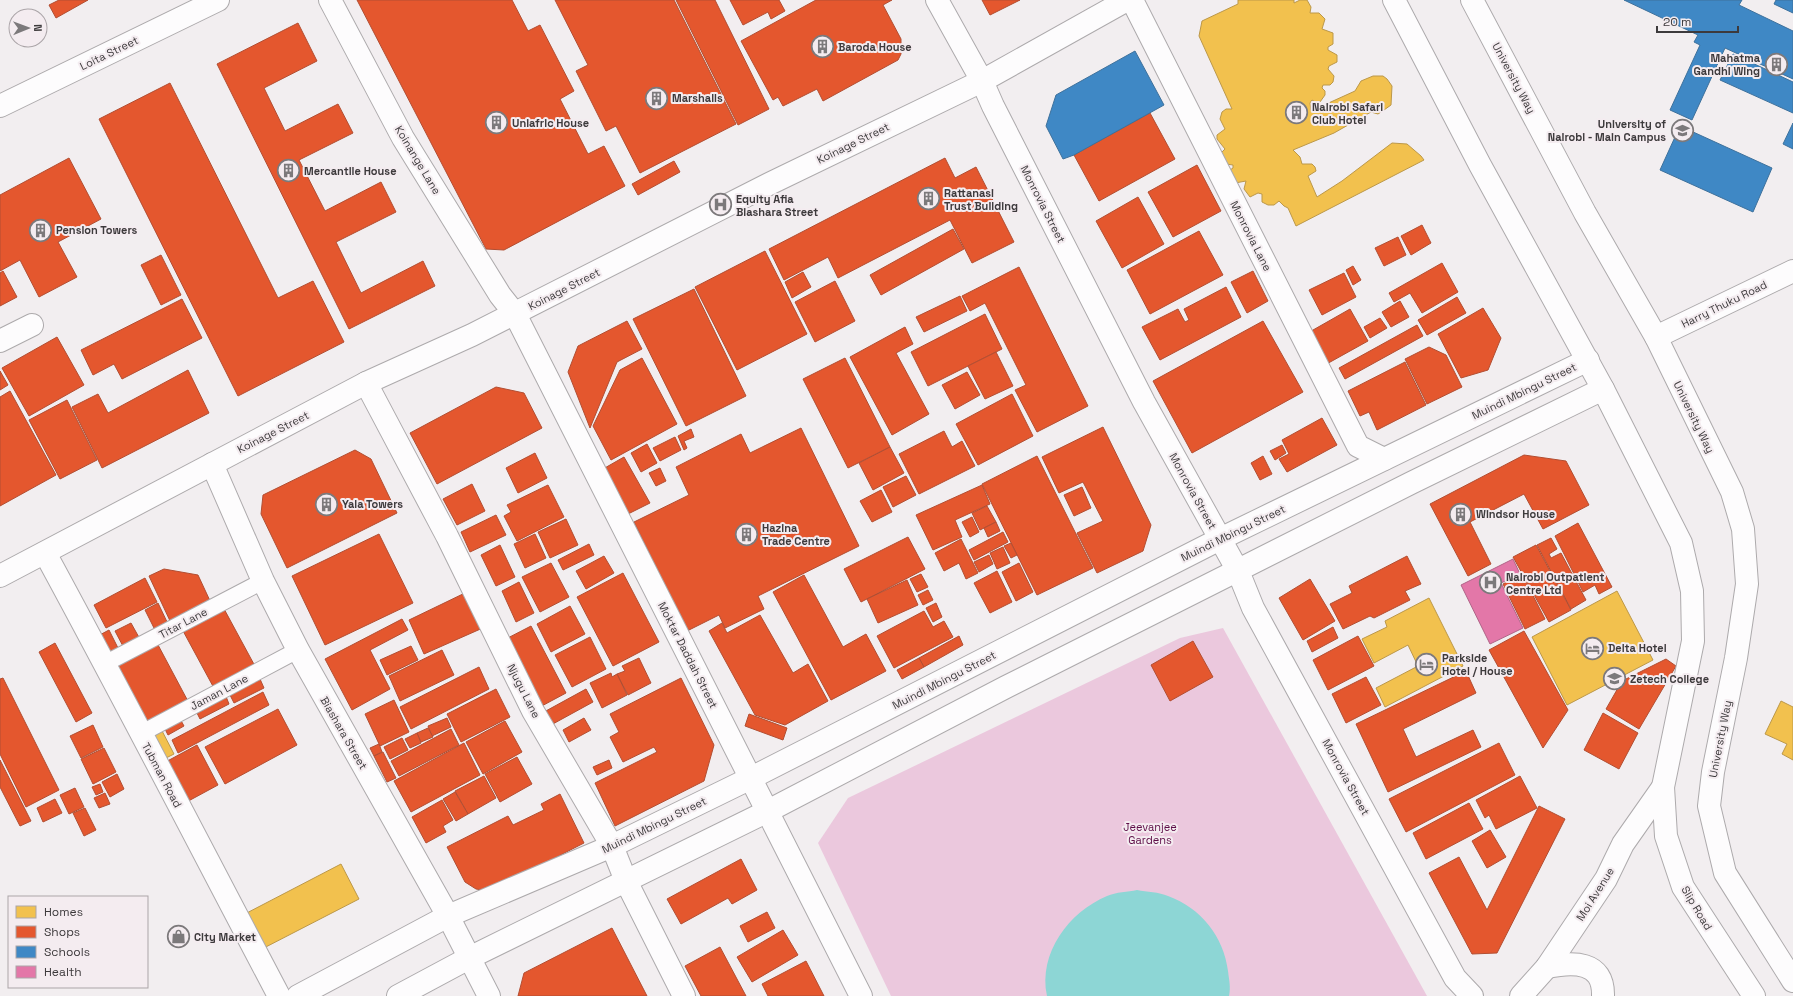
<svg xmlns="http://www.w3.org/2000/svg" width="1793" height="996" font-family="'Space Grotesk',sans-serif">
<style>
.green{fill:#ebc8dd}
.water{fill:#8dd6d5}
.homes{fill:#f2c14e;stroke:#bc9849}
.shops{fill:#e4572e;stroke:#b24e32}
.schools{fill:#3f88c5;stroke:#3e719c}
.health{fill:#e377a8;stroke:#b16588}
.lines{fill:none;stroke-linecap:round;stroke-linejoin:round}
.pedestrian-casing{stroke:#adaaac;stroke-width:18}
.minor-casing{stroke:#adaaac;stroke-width:24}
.tertiary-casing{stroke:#adaaac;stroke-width:24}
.secondary-casing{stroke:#adaaac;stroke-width:24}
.trunk-casing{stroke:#adaaac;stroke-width:24}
.pedestrian{stroke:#fdfcfd;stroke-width:16}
.minor{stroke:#fdfcfd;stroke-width:22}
.tertiary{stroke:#fdfcfd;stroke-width:22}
.secondary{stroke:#fdfcfd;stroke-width:22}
.trunk{stroke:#fdfcfd;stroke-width:22}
.labels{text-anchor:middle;stroke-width:4;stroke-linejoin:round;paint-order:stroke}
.poi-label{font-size:11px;font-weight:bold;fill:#3d3a3c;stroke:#f4ecf0;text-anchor:start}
.street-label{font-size:11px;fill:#3d3a3c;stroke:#f4ecf0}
.park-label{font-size:11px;fill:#5e0e48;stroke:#f4ecf0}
</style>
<rect width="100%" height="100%" fill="#f2eef0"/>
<path class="green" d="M1223,628L1427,996H891L818,843L848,798L1180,638Z"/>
<path class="water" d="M1137,890C1147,892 1159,892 1168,896C1201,908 1224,937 1228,971C1229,980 1231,987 1229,996H1047C1038,953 1069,912 1107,896C1116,892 1128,892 1137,890Z"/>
<g class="homes">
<path d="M1238,0H1294V3L1300,0H1307L1311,7L1310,13H1319L1325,19L1322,29L1333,33V44L1328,47V50L1337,55V62L1329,66L1328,69L1334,76L1333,82L1330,85H1323L1322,88L1325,91V95L1320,102L1317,103L1312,100L1310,103L1311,111L1355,91L1361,81L1373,76H1383L1387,79L1392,86L1391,105L1384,110L1378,114L1371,112L1334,133L1293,150L1300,157L1302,164H1312L1315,167L1316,171L1308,176L1317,197L1342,181L1392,143L1407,144L1421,156L1424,160L1296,226L1288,208L1284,206L1279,201L1274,205H1268L1262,202V194L1258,193L1250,197L1244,189L1246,181L1235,183L1230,170L1233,168V165L1226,164L1220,154L1225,149L1217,139V135L1225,129L1220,119L1222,112L1226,109H1232L1199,36L1202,21L1238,4Z"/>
<path d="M1617,591L1653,660L1567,705L1532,637Z"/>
<path d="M1429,598L1463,666L1385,707L1376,688L1418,666L1408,645L1374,663L1362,639L1387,627L1385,621Z"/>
<path d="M1781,701L1793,707V760L1782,754L1787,744L1765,734Z"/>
<path d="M160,727L174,754L164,759L150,732Z"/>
<path d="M341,864L359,899L258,951L241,916Z"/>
</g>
<g class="shops">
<path d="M59,0H88L56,18L49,5Z"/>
<path d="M357,0H512L528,31L540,25L574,91L560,99L588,154L604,146L625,186L504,250L486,249Z"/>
<path d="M555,0H674L736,124L640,173L616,126L606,131L576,71L588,65Z"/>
<path d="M676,0H715L769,109L738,125Z"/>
<path d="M730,0H779L785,11L771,19L768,12L743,25Z"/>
<path d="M816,0H892L883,5L901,39V54L898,60L823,101L817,89L783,106L778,97L773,100L741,41Z"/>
<path d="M982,0H1020L990,15Z"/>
<path d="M298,23L317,61L264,88L285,131L338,104L353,133L299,160L325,211L381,182L396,212L336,242L361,293L423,261L435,286L349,329L217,64Z"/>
<path d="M170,83L278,298L313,281L344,342L238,396L99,119Z"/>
<path d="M1150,113L1175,159L1099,201L1074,155Z"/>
<path d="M69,158L101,219L58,242L77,277L39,297L20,260L0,271V195Z"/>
<path d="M945,158L955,178L976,167L1014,242L972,263L950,220L838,278L828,257L784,280L769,249Z"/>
<path d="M674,161L680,172L638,195L632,184Z"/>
<path d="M1197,165L1221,211L1173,237L1148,192Z"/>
<path d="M1138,197L1164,244L1122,268L1096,221Z"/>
<path d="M1422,225L1431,243L1411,255L1401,236Z"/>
<path d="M953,229L964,249L881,295L870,275Z"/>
<path d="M1199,231L1223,275L1150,314L1127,270Z"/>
<path d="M1398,237L1406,255L1384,266L1375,248Z"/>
<path d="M765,251L807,334L737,370L695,287Z"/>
<path d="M161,255L181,295L161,305L141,265Z"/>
<path d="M1442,263L1458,292L1422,313L1410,293L1394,302L1389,293Z"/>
<path d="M1353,266L1361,280L1353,285L1346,270Z"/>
<path d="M1019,267L1088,406L1037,432L1015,390L1026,385L985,303L970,311L962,296Z"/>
<path d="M3,271L17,297L0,306V273Z"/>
<path d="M1253,271L1268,301L1247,313L1231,282Z"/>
<path d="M803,272L811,287L792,298L785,282Z"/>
<path d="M1344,273L1356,297L1322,315L1309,290Z"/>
<path d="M835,281L855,321L815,342L795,302Z"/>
<path d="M1226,287L1241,317L1160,360L1142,327L1178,309L1185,322L1189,320L1184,309Z"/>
<path d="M694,289L746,396L686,426L633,319Z"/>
<path d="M960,296L967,311L924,332L916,317Z"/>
<path d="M1457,297L1466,313L1427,335L1418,320Z"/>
<path d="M182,299L202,338L122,379L114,364L93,375L81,350Z"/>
<path d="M1400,301L1409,317L1391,327L1382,312Z"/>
<path d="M1483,308L1501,338L1488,370L1461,378L1438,334Z"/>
<path d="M1350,309L1368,341L1323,366L1306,334Z"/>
<path d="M985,314L1002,349L928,386L911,352Z"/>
<path d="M1380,318L1387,328L1370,338L1364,327Z"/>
<path d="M627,321L642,349L617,362L590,428L568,372L578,346Z"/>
<path d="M1263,321L1303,392L1192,453L1153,381Z"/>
<path d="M1417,325L1423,336L1345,379L1339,368Z"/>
<path d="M905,327L913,344L896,353L929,414L892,435L850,357Z"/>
<path d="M57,337L84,385L29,416L2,368Z"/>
<path d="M1429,347L1446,355L1462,387L1427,404L1405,359Z"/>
<path d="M996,352L1013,386L985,399L968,366Z"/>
<path d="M642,358L677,424L611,460L593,426L620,370Z"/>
<path d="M845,358L890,447L848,468L803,379Z"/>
<path d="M1405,362L1426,405L1377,430L1369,412L1360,416L1348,391Z"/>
<path d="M188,370L209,413L102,468L72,407L98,394L108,413Z"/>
<path d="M0,371L8,385L0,390Z"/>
<path d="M967,372L980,395L955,409L942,385Z"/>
<path d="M496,387L524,393L542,428L437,484L410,433Z"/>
<path d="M10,391L56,475L0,506V397Z"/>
<path d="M1012,394L1033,436L978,465L956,424Z"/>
<path d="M67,400L97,460L60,479L29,420Z"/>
<path d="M1322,418L1337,445L1287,472L1279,459L1289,454L1282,440Z"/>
<path d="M1103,427L1151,525L1143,551L1097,573L1077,533L1103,521L1083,482L1059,493L1042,457Z"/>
<path d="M801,428L859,546L758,596L764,609L725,628L719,615L687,631L634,522L689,495L676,467L741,434L750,453Z"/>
<path d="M691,429L694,437L684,441L687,448L684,450L678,436Z"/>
<path d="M944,431L952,447L962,441L975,466L919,494L899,454Z"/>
<path d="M675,437L681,450L660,461L653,448Z"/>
<path d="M647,444L657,463L641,472L631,453Z"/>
<path d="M1282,445L1286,453L1275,460L1270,451Z"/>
<path d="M890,447L904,473L873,490L859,463Z"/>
<path d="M355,450L371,459L397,513L287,568L261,514L263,495Z"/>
<path d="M535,453L547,478L518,493L506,468Z"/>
<path d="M1524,455L1566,461L1589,505L1543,529L1524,494L1470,522L1491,564L1468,576L1430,504Z"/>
<path d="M1037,456L1093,568L1037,595L982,484Z"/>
<path d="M1263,456L1272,474L1260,480L1251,463Z"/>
<path d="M624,457L650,503L628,514L603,469Z"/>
<path d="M660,468L666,481L656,486L649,473Z"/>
<path d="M906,476L916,495L893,507L883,487Z"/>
<path d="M472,484L485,511L457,525L443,499Z"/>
<path d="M548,485L564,517L517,541L504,516L511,512L507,505Z"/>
<path d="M982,485L990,504L955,520L962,537L933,550L916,515Z"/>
<path d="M1082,487L1091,508L1074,516L1064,495Z"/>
<path d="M881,490L892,512L872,522L860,501Z"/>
<path d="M987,506L996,522L980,530L972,513Z"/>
<path d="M496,515L506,535L470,552L461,532Z"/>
<path d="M972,517L979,532L970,537L962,522Z"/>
<path d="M566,519L578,545L550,558L538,532Z"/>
<path d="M996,522L1000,531L988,537L984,528Z"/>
<path d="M1578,523L1612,587L1599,594L1595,585L1583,592L1555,536Z"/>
<path d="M1003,532L1008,542L974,560L969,550Z"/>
<path d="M379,534L413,603L325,645L292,576Z"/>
<path d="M535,534L546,558L525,568L514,544Z"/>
<path d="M908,537L925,569L861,602L844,569Z"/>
<path d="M1551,538L1557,549L1549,554L1551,558L1561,553L1586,600L1571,609L1537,545Z"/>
<path d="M961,539L978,573L966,579L959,563L944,571L935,553Z"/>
<path d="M1011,543L1017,555L1011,558L1004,546Z"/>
<path d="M589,544L594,555L563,570L558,560Z"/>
<path d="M500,545L515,577L496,586L481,555Z"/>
<path d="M1536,545L1571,610L1549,622L1513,557Z"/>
<path d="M1003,547L1010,563L997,569L990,553Z"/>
<path d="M989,555L993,564L979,572L974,562Z"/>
<path d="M604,556L614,573L586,589L576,571Z"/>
<path d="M1407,556L1421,584L1405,591L1410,600L1374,618L1370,616L1343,629L1330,604L1352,593L1349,586Z"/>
<path d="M551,563L569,597L540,612L522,577Z"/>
<path d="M1019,563L1033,592L1016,601L1002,572Z"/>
<path d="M164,569L198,575L211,603L171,623L149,576Z"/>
<path d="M997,571L1012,602L990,613L974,583Z"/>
<path d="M623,573L659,642L613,666L577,597Z"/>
<path d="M921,574L928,587L917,592L910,579Z"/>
<path d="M1522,574L1545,619L1525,629L1503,584Z"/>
<path d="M804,575L843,647L866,634L886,671L831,700L773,592Z"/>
<path d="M145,578L157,602L106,628L94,605Z"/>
<path d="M1310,579L1335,621L1303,640L1279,598Z"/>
<path d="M907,580L918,605L878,623L867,599Z"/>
<path d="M519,582L534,613L516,622L502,591Z"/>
<path d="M928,590L933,600L923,605L918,595Z"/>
<path d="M467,592L485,627L424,654L409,620Z"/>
<path d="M158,603L168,624L155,630L145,610Z"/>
<path d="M936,603L942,617L933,622L926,608Z"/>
<path d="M570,606L585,634L551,652L537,624Z"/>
<path d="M223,607L256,668L215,690L182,629Z"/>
<path d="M924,611L933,627L944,621L953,637L894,668L877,636Z"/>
<path d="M760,615L793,673L808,664L828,701L785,725L755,715L709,631L722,623L727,633Z"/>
<path d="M402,619L408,630L370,650L390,689L352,710L325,659Z"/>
<path d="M131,623L141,641L125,650L115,631Z"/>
<path d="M531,626L566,693L538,708L502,641Z"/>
<path d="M1333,627L1338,638L1312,652L1307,641Z"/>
<path d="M109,630L121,654L108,661L96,637Z"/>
<path d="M1524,631L1568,710L1543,748L1489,650Z"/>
<path d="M959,636L963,645L924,667L919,658Z"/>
<path d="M1358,636L1374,666L1328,690L1313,660Z"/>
<path d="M590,637L606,669L572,687L555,655Z"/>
<path d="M1193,641L1213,677L1170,701L1151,665Z"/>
<path d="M55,643L92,713L76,722L39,652Z"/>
<path d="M157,643L190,705L146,729L113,667Z"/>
<path d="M411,646L418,660L387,675L380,660Z"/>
<path d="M442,650L454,675L400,701L389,676Z"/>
<path d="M639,658L651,683L628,695L617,674L625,671L622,666Z"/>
<path d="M919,658L924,667L902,679L897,670Z"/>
<path d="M1666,659L1676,666L1639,729L1606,709L1622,681Z"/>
<path d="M479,667L489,689L411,729L400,707Z"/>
<path d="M1466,671L1476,693L1403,729L1416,757L1473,730L1481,747L1388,792L1356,724Z"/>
<path d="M611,673L612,677L617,674L627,695L602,708L590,683Z"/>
<path d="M1366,677L1381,705L1346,723L1332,694Z"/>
<path d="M3,678L59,790L26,807L0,754V679Z"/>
<path d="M681,678L714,745L704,781L615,826L595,783L657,752L654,747L623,762L610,737L619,732L610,714Z"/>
<path d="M260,679L264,688L234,703L230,695Z"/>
<path d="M496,689L510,717L461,742L447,714Z"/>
<path d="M586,689L593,702L551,725L544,712Z"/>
<path d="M263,692L269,705L178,753L172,740Z"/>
<path d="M225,694L229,704L200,719L195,709Z"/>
<path d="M394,700L409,732L380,746L365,714Z"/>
<path d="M278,709L297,745L225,784L205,747Z"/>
<path d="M1603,713L1638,733L1619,769L1584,750Z"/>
<path d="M749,714L787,728L783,740L745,726Z"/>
<path d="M179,717L184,726L168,735L163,725Z"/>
<path d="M447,718L451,727L432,736L428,726Z"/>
<path d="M584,718L591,730L569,742L563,730Z"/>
<path d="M505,721L522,752L483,774L466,742Z"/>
<path d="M93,725L103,747L81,758L70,736Z"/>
<path d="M428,728L433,737L421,742L417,733Z"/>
<path d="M451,729L459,745L399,776L391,761Z"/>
<path d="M417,733L421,743L410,748L405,739Z"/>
<path d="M402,738L408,750L390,759L384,747Z"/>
<path d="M464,743L480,775L411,812L394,781Z"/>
<path d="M1499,743L1515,775L1406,832L1389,799Z"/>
<path d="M379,744L382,752L374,756L370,748Z"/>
<path d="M197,745L218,785L181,805L160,765Z"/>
<path d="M104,748L116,772L93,784L81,759Z"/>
<path d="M383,752L396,778L387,782L374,756Z"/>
<path d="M517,757L532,784L500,802L485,774Z"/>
<path d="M0,760L31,821L20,826L0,787Z"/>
<path d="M609,760L612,768L597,775L593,767Z"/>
<path d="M117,774L124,789L110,797L102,782Z"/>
<path d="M484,776L496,798L468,814L455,791Z"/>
<path d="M1520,776L1537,808L1496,829L1489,815L1485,818L1476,800Z"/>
<path d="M100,784L103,792L96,795L92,787Z"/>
<path d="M75,788L84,807L69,814L60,795Z"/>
<path d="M455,792L468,814L456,821L443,799Z"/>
<path d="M105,793L110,804L99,808L94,798Z"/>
<path d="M560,794L584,843L490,891L476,889L465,882L447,847L508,816L513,825L544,810L541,804Z"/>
<path d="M55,799L62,813L43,822L37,808Z"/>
<path d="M442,800L453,820L443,826L446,832L426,843L412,817Z"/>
<path d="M1469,803L1483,829L1426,859L1413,833Z"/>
<path d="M1539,806L1565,819L1497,953L1472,954L1429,873L1459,857L1487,910Z"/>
<path d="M85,808L96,830L84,836L73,813Z"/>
<path d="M1490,830L1506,857L1487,868L1472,841Z"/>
<path d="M741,859L757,890L732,904L728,898L681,924L667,899Z"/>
<path d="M767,912L775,928L748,942L740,926Z"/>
<path d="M612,928L647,996H518L524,973Z"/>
<path d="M783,930L798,955L752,982L737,957Z"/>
<path d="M720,947L746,996H701L685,966Z"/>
<path d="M806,961L824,996H768L762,984Z"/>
</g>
<g class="schools">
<path d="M1624,0H1742L1739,5L1793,31V79L1725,48L1692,120L1670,110L1700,45L1694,42L1698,35Z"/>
<path d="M1776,0H1793V13L1774,4Z"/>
<path d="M1135,51L1164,105L1074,155L1063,159L1046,126L1056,95Z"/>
<path d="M1733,54L1793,82V113L1720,80Z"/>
<path d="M1793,123V149L1783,144Z"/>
<path d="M1680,126L1772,168L1753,212L1660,170Z"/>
</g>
<path class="health" d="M1513,559L1520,574L1501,583L1523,628L1490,644L1461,585Z"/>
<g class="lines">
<defs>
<g id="pedestrian">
<path d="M107,667L108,662L263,581"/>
<path d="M140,734L298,650"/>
</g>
<g id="minor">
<path d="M330,0L403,138L500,295L515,314L861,996"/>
<path d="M937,0L982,81L993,106L1144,402L1238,571L1253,608L1455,978L1472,996"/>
<path d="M1132,0L1358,446L1384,459"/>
<path d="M0,106L218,0"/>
<path d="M1656,337L1793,271"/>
<path d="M0,341L32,325"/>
<path d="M366,383L447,536L533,711L612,846L626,881L684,996"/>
<path d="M212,464L263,581L298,650L448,916L489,996"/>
<path d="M45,553C125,700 201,848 279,996"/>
</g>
<g id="tertiary">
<path d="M0,576L366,383L472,335L771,183L982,81L1127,0"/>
<path d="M298,996L448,916L612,846L751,778L1220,539L1588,360"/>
<path d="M398,996L469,958L768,811L1006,687L1411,483L1603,389"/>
</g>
<g id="secondary">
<path d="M1547,967C1572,962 1604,960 1603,996"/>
<path d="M1521,996L1547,967L1606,879L1623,844L1663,787"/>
</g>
<g id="trunk">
<path d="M1394,0L1480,165L1603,389L1681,543L1692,591L1693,641L1663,787L1666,836L1683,887L1754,996"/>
<path d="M1472,0L1585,213L1656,337L1732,492L1743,529L1747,584L1736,658L1713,772L1709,806L1725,873L1793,981"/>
</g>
</defs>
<use href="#pedestrian" class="pedestrian-casing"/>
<use href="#minor" class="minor-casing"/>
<use href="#tertiary" class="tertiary-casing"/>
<use href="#secondary" class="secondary-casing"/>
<use href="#trunk" class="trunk-casing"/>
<use href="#pedestrian" class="pedestrian"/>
<use href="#minor" class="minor"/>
<use href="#tertiary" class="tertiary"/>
<use href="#secondary" class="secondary"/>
<use href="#trunk" class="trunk"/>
</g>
<defs>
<symbol id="building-ring" viewBox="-11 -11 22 22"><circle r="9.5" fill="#f4ecf0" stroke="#7c797b" stroke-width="1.5"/><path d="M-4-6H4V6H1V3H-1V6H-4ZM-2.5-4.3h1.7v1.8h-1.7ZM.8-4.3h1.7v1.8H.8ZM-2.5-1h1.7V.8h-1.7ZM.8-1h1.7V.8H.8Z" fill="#7c797b"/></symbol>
<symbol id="university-ring" viewBox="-11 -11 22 22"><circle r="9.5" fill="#f4ecf0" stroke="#7c797b" stroke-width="1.5"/><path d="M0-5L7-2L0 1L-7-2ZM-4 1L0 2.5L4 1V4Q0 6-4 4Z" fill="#7c797b"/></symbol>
<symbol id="hospital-ring" viewBox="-11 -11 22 22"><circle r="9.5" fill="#f4ecf0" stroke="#7c797b" stroke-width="1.5"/><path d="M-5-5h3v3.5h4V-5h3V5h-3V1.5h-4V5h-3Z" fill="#7c797b"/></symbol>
<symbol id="hotel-ring" viewBox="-11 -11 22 22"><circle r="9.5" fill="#f4ecf0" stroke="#7c797b" stroke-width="1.5"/><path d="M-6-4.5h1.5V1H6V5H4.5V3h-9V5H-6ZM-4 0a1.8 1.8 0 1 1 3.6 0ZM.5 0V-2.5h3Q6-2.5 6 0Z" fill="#7c797b"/></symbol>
<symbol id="shop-ring" viewBox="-11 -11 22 22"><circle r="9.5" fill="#f4ecf0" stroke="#7c797b" stroke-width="1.5"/><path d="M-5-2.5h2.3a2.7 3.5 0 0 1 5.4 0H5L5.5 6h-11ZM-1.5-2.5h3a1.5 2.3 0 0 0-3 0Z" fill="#7c797b"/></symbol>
</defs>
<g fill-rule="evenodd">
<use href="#building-ring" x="810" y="34" width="25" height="25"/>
<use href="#building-ring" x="1764" y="52" width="25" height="25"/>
<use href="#building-ring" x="644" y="86" width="25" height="25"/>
<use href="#building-ring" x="1284" y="100" width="25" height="25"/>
<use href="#building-ring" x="484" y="110" width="25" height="25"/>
<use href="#university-ring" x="1670" y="118" width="25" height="25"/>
<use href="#building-ring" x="276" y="158" width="25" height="25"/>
<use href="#building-ring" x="916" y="186" width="25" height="25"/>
<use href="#hospital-ring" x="708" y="192" width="25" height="25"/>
<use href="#building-ring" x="28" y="218" width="25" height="25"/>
<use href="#building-ring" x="314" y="492" width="25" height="25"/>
<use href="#building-ring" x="1448" y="502" width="25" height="25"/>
<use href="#building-ring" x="734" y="522" width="25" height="25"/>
<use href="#hospital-ring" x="1478" y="570" width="25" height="25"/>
<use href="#hotel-ring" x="1580" y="636" width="25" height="25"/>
<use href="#hotel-ring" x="1414" y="652" width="25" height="25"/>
<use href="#university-ring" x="1602" y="666" width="25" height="25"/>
<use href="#shop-ring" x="166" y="924" width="25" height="25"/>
</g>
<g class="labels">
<g class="poi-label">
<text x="838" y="51">Baroda House</text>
<text x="1760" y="62" text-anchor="end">Mahatma<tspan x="1760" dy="13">Gandhi Wing</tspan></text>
<text x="672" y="102">Marshalls</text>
<text x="1312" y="111">Nairobi Safari<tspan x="1312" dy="13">Club Hotel</tspan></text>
<text x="512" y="127">Uniafric House</text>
<text x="1666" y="128" text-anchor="end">University of<tspan x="1666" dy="13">Nairobi - Main Campus</tspan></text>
<text x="304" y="175">Mercantile House</text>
<text x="944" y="197">Rattanasi<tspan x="944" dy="13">Trust Building</tspan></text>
<text x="736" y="203">Equity Afia<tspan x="736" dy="13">Biashara Street</tspan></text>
<text x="56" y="234">Pension Towers</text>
<text x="342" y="508">Yala Towers</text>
<text x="1476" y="518">Windsor House</text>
<text x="762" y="532">Hazina<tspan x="762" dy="13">Trade Centre</tspan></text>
<text x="1506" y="581">Nairobi Outpatient<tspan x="1506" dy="13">Centre Ltd</tspan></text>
<text x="1608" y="652">Delta Hotel</text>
<text x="1442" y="662">Parkside<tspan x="1442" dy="13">Hotel / House</tspan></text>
<text x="1630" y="683">Zetech College</text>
<text x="194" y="941">City Market</text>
</g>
<g class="street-label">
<text transform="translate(109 53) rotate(-26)" y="4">Loita Street</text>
<text transform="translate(1514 78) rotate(62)" y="4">University Way</text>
<text transform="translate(853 143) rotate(-26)" y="4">Koinage Street</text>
<text transform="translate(418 160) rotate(59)" y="4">Koinange Lane</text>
<text transform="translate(1043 204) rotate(63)" y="4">Monrovia Street</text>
<text transform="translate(1251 236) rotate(63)" y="4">Monrovia Lane</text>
<text transform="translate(564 289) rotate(-27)" y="4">Koinage Street</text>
<text transform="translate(1724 304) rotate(-26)" y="4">Harry Thuku Road</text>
<text transform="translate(1524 391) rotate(-26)" y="4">Muindi Mbingu Street</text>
<text transform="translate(1694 417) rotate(64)" y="4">University Way</text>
<text transform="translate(273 432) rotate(-27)" y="4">Koinage Street</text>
<text transform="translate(1193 491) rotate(61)" y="4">Monrovia Street</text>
<text transform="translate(1233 533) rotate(-26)" y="4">Muindi Mbingu Street</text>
<text transform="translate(183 623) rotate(-28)" y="4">Titar Lane</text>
<text transform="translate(688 655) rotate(63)" y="4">Moktar Daddah Street</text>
<text transform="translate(944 680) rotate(-27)" y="4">Muindi Mbingu Street</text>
<text transform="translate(524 691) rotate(63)" y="4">Njugu Lane</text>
<text transform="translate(219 692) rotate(-28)" y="4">Jaman Lane</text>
<text transform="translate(344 733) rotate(60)" y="4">Biashara Street</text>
<text transform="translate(1720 739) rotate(-79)" y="4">University Way</text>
<text transform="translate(162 775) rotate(62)" y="4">Tubman Road</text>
<text transform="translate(1346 777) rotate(61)" y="4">Monrovia Street</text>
<text transform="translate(654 825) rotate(-26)" y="4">Muindi Mbingu Street</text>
<text transform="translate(1595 894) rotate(-58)" y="4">Moi Avenue</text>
<text transform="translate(1697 908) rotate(59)" y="4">Slip Road</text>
</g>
<g class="park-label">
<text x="1150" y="831">Jeevanjee<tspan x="1150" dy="13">Gardens</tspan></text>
</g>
</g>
<rect x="8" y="896" width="140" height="92" fill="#f4ecf0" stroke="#aba5a8"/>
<rect x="16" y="906" width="20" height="12" fill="#f2c14e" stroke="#aba5a8"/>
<text x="44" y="916" font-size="12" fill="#3d3a3c">Homes</text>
<rect x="16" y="926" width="20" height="12" fill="#e4572e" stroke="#aba5a8"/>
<text x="44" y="936" font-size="12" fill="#3d3a3c">Shops</text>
<rect x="16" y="946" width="20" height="12" fill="#3f88c5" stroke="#aba5a8"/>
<text x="44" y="956" font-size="12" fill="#3d3a3c">Schools</text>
<rect x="16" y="966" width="20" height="12" fill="#e377a8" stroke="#aba5a8"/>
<text x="44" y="976" font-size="12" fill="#3d3a3c">Health</text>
<g transform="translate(28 28) rotate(89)"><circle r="19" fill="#f4ecf0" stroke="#aba5a8"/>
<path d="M0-3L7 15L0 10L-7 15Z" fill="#7c797b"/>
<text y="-6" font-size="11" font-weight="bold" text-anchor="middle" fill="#3d3a3c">N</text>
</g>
<path d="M1657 26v6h81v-6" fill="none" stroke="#3d3a3c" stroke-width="2"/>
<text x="1663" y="26" font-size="12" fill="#3d3a3c" stroke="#f4ecf0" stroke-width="3" paint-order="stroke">20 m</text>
</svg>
